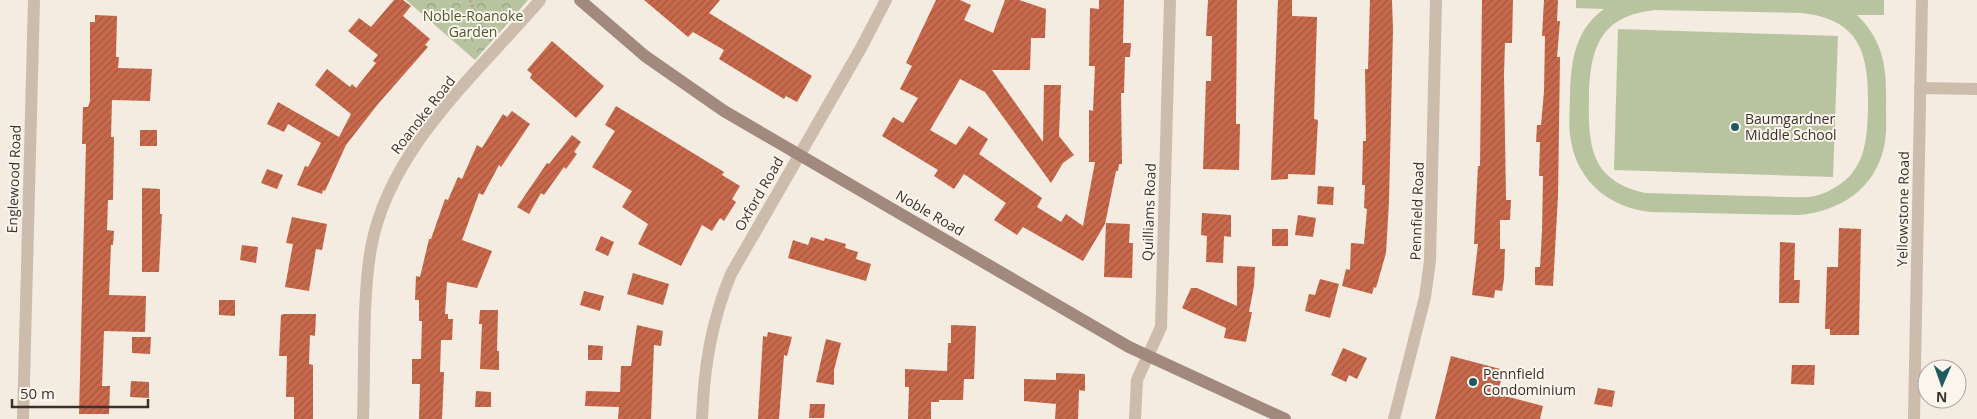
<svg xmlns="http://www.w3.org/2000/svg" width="1977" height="419" font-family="'Open Sans',sans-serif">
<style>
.green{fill:#b8c4a0;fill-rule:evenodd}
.forest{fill:url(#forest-crowns)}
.building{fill:url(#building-hatch)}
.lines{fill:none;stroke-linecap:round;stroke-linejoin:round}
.path{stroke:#b9a596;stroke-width:3;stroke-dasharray:2.5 2.5;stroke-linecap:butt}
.street{stroke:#cdbbac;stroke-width:12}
.secondary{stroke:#a18a7d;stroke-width:12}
.poi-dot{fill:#1f5a5e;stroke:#fbf5ee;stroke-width:2}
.labels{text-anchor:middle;stroke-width:4;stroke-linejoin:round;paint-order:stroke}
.park-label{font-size:14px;fill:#4a5a2e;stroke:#fbf5ee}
.street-label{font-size:14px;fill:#3b302b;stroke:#fbf5ee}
.poi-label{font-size:14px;fill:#3b302b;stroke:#fbf5ee;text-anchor:start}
</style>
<defs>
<pattern id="forest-crowns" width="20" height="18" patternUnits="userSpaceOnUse" patternTransform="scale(1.25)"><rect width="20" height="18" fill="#b8c4a0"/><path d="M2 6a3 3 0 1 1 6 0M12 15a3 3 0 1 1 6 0" fill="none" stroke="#97a083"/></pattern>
<pattern id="building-hatch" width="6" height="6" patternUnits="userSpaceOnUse" patternTransform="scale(1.25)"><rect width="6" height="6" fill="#c8694b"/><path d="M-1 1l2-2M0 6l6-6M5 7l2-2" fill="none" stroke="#a4573f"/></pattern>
</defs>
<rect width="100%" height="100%" fill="#f4ebe1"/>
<g class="green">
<path d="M1576,0H1884V15H1857C1884,41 1887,69 1886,105C1886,119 1887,134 1884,147C1875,189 1839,212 1798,215L1651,212C1610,208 1578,182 1571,141C1568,126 1570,109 1570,94C1571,61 1575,30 1604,9L1576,8ZM1655,10L1802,13C1863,20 1869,57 1868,109C1867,141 1865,171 1834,188C1826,193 1817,196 1809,197C1790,198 1770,196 1751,196C1716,195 1680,194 1645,193C1591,181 1588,146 1589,99C1590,49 1599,16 1655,10Z"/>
<path d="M1618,29L1838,36L1833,177L1614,170Z"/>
</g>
<path class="forest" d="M406,0H528L475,60Z"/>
<g class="building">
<path d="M394,0H403L411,6L403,16L430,39L425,45L428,47L378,104L346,145L325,191L323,190L322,194L297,185L305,166L308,167L321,143L288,124L284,132L267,124L278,102L339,137L351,114L315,85L327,69L350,87L352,84L356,88L376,63L373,61L378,55L348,31L359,18L371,27Z"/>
<path d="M644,0H720L709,13L812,76L797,102L786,96L784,99L719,59L724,50L693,32L688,37Z"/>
<path d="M936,0H960L971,5L964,20L993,33L1005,0H1019L1046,9L1045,38H1031L1030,70H992L1043,142L1044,85H1061L1059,136L1074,155L1063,163L1051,183L985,92L960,79L930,130L956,145L969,126L988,139L979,154L1042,198L1037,207L1061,222L1066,214L1083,226L1095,162H1089V110L1093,111L1095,66H1089L1090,8L1099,9V0H1124L1123,43H1131L1130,57H1125L1124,93H1121L1122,164H1119L1118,171H1116L1105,224L1083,261L1023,227L1017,235L994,220L1006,203L964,174L954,189L934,176L938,170L882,136L893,117L903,123L918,98L900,89L912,66L906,63Z"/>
<path d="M1208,0H1237L1236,124H1240L1239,170L1203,169L1206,81H1211L1212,36H1206Z"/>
<path d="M1278,0H1292V16L1317,17L1314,119L1318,120L1315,175L1288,174V179L1271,180Z"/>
<path d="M1370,0H1392L1393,30L1389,201L1386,253L1376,288L1374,287L1372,294L1342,286L1346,269L1350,270L1351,243L1364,244L1367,209L1364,208L1365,185H1362L1363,141H1366L1365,69H1368Z"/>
<path d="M1482,0H1513L1512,43H1505L1504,74L1506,200H1511L1510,220H1500V249H1505L1504,279L1502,291L1495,290L1494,298L1472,295L1478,244H1474L1478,166H1480Z"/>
<path d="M1544,0H1558L1557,21H1560L1557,57H1560L1558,196L1553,286L1535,285V267H1540L1542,231L1543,176H1539L1540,142H1536L1537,125H1541L1544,91L1545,36H1542Z"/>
<path d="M95,15L117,16L116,57H119L118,68L152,69L150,101L112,100L111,137H114L113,200H108L107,230L114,231L113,245H111L109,295L146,296L145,332L104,331L102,386H110L109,414H79L86,144H82L83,107H88L90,101V22H95Z"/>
<path d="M552,41L604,86L576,118L530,78L532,74L527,70Z"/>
<path d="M616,106L724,172L722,175L740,186L732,199L736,202L724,221L720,218L712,231L702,225L681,266L638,244L648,224L622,207L632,191L592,167L615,131L605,125Z"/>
<path d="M512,111L530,124L501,167L499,165L483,195L479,193L462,240L492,251L477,288L447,282L445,314H448V319H453L452,340H441L440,372H444L442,419H419L420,384H412V359H421L422,321H419V300H415L416,276L420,277L429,239H431L445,199L448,200L458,177L462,179L477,145L482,148L503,114L507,117Z"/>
<rect x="140" y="130" width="17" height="16"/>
<path d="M572,135L581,142L574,152L577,154L566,169L564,167L544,195L541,193L529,214L517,207L547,163L549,164Z"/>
<path d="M267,169L283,175L277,189L261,183Z"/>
<path d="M1318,186L1334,187L1333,205L1317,204Z"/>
<path d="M142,188L160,189V214H162L159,272H142Z"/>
<path d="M1202,213L1231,215V237L1224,236L1223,263L1206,262L1207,236L1201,235Z"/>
<path d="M1298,215L1316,218L1313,237L1295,235Z"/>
<path d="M292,217L327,224L322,250L316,249L309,291L285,287L293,244L286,243Z"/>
<path d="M1106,223L1130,224L1129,243H1133L1132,278L1104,277Z"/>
<path d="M1839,228L1861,229L1859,335H1830V329H1825L1827,267H1838Z"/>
<rect x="1272" y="229" width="16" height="17"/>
<path d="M601,236L614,242L608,256L595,250Z"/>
<path d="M811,237L824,241L825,238L846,244L845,248L858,252L856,259L871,264L866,281L788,258L793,240L808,245Z"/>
<path d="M1780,242L1795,243L1794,280H1800L1799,303H1779Z"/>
<path d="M242,245L258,247L256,263L240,260Z"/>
<path d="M1237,266L1255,267L1254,286L1249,312H1252L1246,342L1224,338L1226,328L1182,308L1191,288H1197L1237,306Z"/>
<path d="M633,273L669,284L663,305L627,294Z"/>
<path d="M1320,279L1339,284L1330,318L1305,311L1309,294L1315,295Z"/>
<path d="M584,291L604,296L600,311L580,305Z"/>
<path d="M219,300H235V316L219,315Z"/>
<path d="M480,310H498L497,351H499V370L480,369L482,324H479Z"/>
<path d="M284,314H316L315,336L310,335L309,364L313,365V419H294V397H286L287,356H279L281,315Z"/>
<path d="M637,325L663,331L661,346L654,345L651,419H618L619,407L585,406L586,391L620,392L621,366H631Z"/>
<path d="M951,325L976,326L974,379H964L963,400H939V402H931V419H908L909,387H905V369L947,371L948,343H951Z"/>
<path d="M768,332L792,337L787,356L784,355L779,419H758L763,336L767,337Z"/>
<path d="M132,337H151L150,354L132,353Z"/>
<path d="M826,339L841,343L834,370V385L816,382Z"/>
<path d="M588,345L603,346L602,360H588Z"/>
<path d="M1343,348L1367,358L1357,379L1349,375L1346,382L1331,375Z"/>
<path d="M1451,356L1504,370L1497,394L1543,406L1540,419H1435Z"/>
<path d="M1792,365H1815L1814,385L1791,384Z"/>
<path d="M1056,373L1085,374V391L1079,390L1078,419H1055L1056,404L1024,401V379L1056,380Z"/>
<path d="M131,381L149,382V398L130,397Z"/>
<path d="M1598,388L1615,391L1612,407L1594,404Z"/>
<path d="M476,391L491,392V407H475Z"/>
<path d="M810,404H825L824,418H809Z"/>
</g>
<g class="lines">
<path class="path" d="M470,0L479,22L487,32"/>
<g class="street">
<path d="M1920,88L1977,89"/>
<path d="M23,419L34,0"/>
<path d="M363,419C365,365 362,300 371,248C389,148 477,74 540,0"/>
<path d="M702,419C704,368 711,322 731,274L861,48L886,0"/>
<path d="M1135,419L1137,380L1161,327L1170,0"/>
<path d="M1394,419L1425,297L1430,261L1436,0"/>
<path d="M1914,419L1922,0"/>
</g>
<path class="secondary" d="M580,0L645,56L724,111L1129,347L1285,419"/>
</g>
<g class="poi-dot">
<circle cx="1735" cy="127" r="5"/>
<circle cx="1473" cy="382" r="5"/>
</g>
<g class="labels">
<g class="park-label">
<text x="473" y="21">Noble-Roanoke<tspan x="473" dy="16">Garden</tspan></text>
</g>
<g class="street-label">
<text transform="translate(423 115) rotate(-52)" y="5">Roanoke Road</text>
<text transform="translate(14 179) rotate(-88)" y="5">Englewood Road</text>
<text transform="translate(759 194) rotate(-60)" y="5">Oxford Road</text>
<text transform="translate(1903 209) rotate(-89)" y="5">Yellowstone Road</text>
<text transform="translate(1417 211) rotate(-88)" y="5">Pennfield Road</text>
<text transform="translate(1149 212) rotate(-88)" y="5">Quilliams Road</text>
<text transform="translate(930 213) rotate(30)" y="5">Noble Road</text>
</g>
<g class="poi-label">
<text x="1745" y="124">Baumgardner<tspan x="1745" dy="16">Middle School</tspan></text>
<text x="1483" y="379">Pennfield<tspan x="1483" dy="16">Condominium</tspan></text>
</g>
</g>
<g transform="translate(1942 384) rotate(182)"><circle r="24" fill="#fbf5ee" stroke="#aea6a0"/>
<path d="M0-4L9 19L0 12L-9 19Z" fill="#1f5a5e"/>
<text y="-8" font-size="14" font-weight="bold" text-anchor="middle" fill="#3b302b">N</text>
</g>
<path d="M12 399v8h136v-8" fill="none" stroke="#3b302b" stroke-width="2.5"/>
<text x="20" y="399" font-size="15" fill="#3b302b" stroke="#fbf5ee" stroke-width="4" paint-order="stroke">50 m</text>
</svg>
